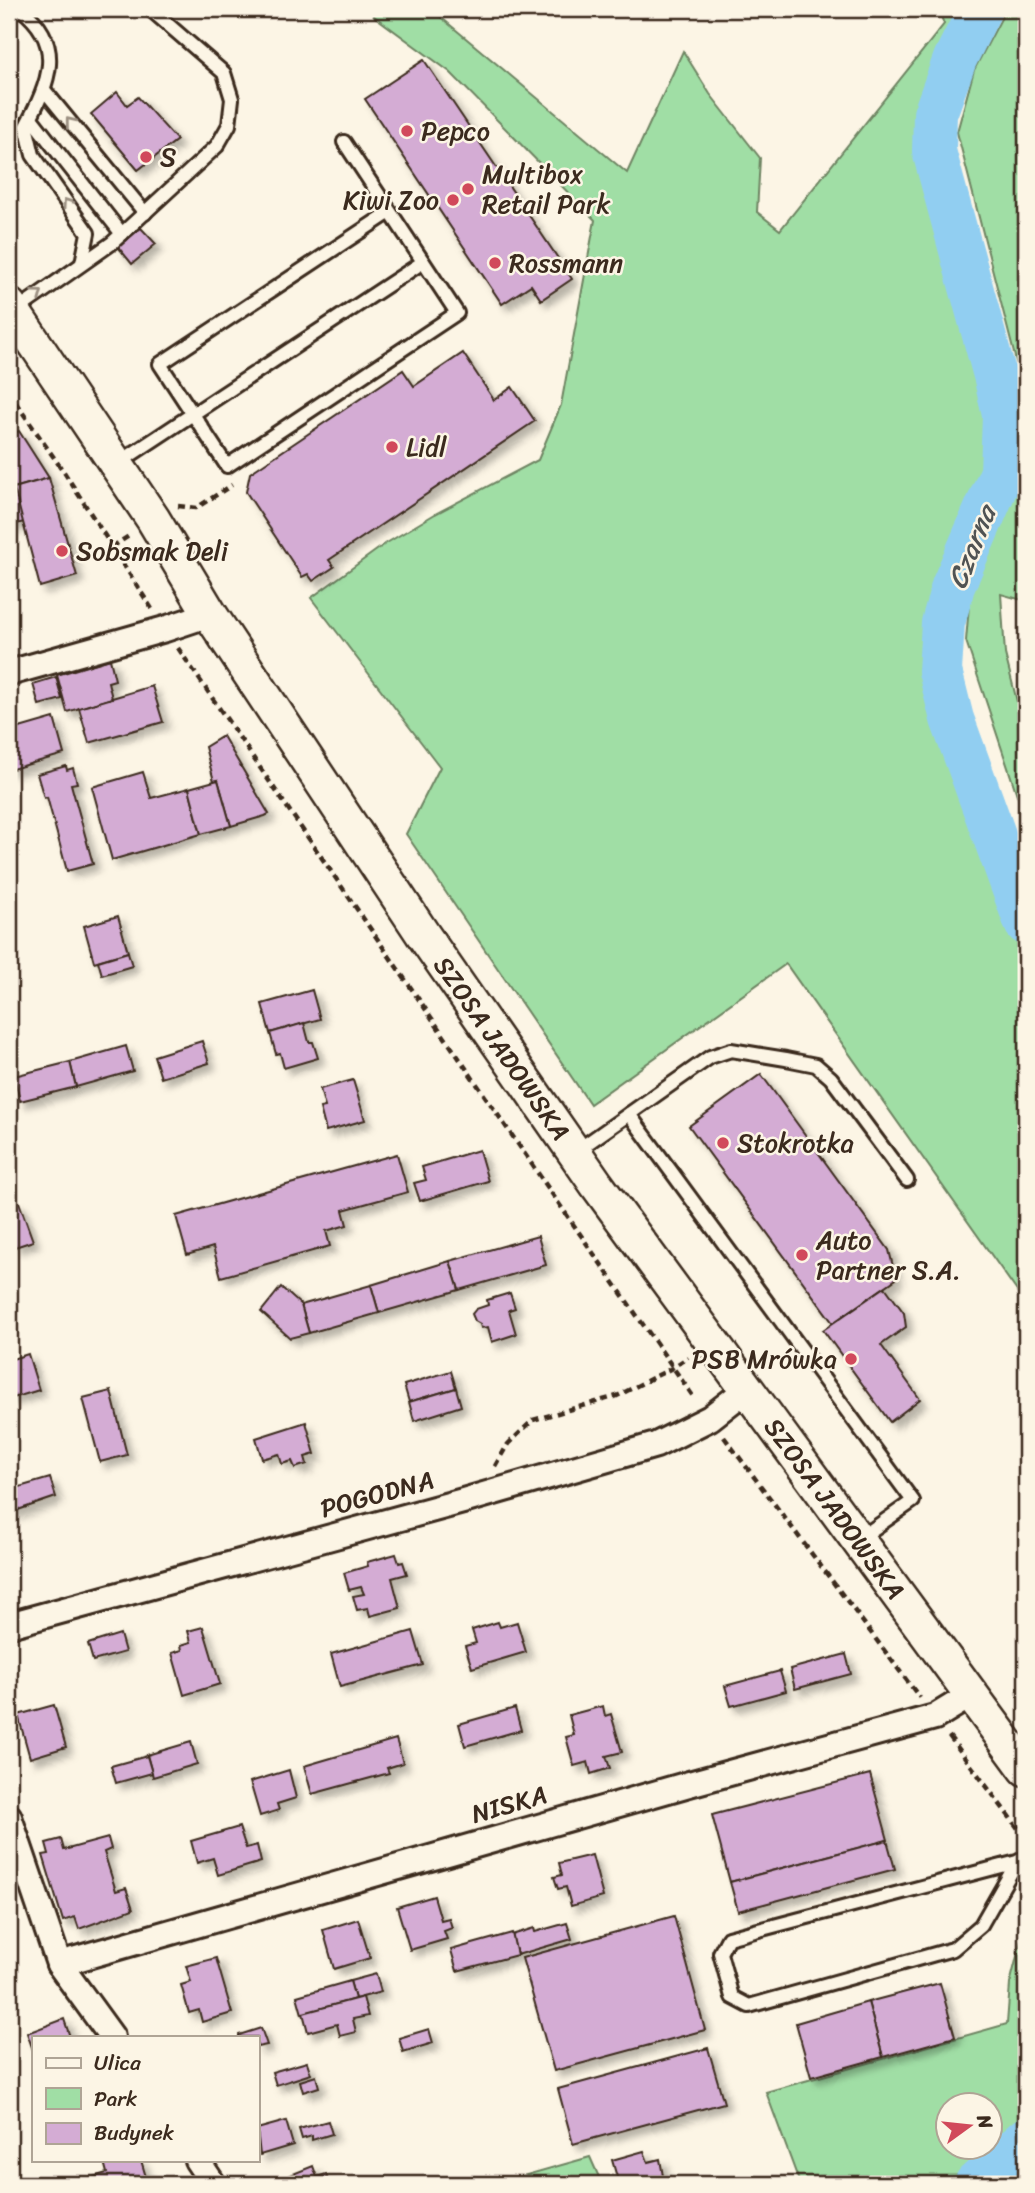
<svg xmlns="http://www.w3.org/2000/svg" width="1035" height="2193" font-family="Sriracha,sans-serif">
<style>
.green{fill:#a0dea5;stroke:#6e8462;stroke-width:2;fill-rule:evenodd}
.lines{fill:none;stroke-linecap:round;stroke-linejoin:round}
.river{stroke:#91cef1;stroke-width:44}
.building{fill:#d4acd4;stroke:#3b2a1e;stroke-width:2;filter:url(#shadow)}
.lane-casing{stroke:#3b2a1e;stroke-width:18}
.street-casing{stroke:#3b2a1e;stroke-width:30}
.secondary-casing{stroke:#3b2a1e;stroke-width:38}
.path{stroke:#3b2a1e;stroke-width:4.5;stroke-dasharray:7 5;stroke-linecap:butt}
.lane{stroke:#fcf5e5;stroke-width:12}
.street{stroke:#fcf5e5;stroke-width:24}
.secondary{stroke:#fcf5e5;stroke-width:33}
.oneway{stroke:#9c9082}
.poi-dot{fill:#d1495b;stroke:#fcf5e5;stroke-width:2.5}
.labels{text-anchor:middle;stroke-width:5;stroke-linejoin:round;paint-order:stroke}
.poi-label{font-size:26px;fill:#3b2a1e;stroke:#fcf5e5;text-anchor:start}
.street-label{font-size:26px;fill:#3b2a1e;stroke:#fcf5e5}
.water-label{font-size:28px;font-style:italic;fill:#505353;stroke:#fcf5e5}
</style>
<defs>
<filter id="shadow"><feDropShadow dx="6" dy="6" stdDeviation="3.5" flood-color="#0004"/></filter>
</defs>
<rect width="100%" height="100%" fill="#fcf5e5"/>
<filter id="ink" filterUnits="userSpaceOnUse"><feTurbulence type="fractalNoise" baseFrequency=".0143" numOctaves="2"/><feDisplacementMap in="SourceGraphic" scale="14" xChannelSelector="R" yChannelSelector="G"/><feConvolveMatrix kernelMatrix="1 2 1 2 8 2 1 2 1" color-interpolation-filters="sRGB"/></filter>
<g filter="url(#ink)">
<g class="green">
<path d="M375,9H431L627,173L683,51L710,94L760,158L757,212L780,230L944,24L938,9H970L923,110L920,145L990,417L988,462L941,568L931,617L928,669L940,722L1026,959V1304L786,964L590,1104L406,834L440,767L311,598L385,544L435,514L538,460L561,405L595,220L450,72L374,16Z"/>
<path d="M1006,9H1026V601L1001,594L1005,654L1026,737V822L966,641L971,581L1021,452L1025,396L957,132L974,70Z"/>
<path d="M1026,1921V2184H800L766,2092L1007,2024L1010,1984ZM948,2106H990V2148H948Z"/>
<path d="M590,2157L602,2184H495Z"/>
</g>
<g class="lines">
<g class="river">
<path d="M980,9L955,59L935,114L934,151L996,379L1004,415L1002,472L953,586L943,623L940,671L952,719L1026,923"/>
<path d="M976,2184L1026,2139"/>
</g>
</g>
<g class="building">
<path d="M424,60L572,279L541,300L531,285L502,304L365,99Z"/>
<path d="M117,92L127,105L138,97L177,140L138,170L91,114Z"/>
<path d="M141,228L156,244L132,264L118,247Z"/>
<path d="M463,353L494,400L512,387L535,421L329,560L334,567L313,581L308,574L302,577L246,492L250,473L403,370L414,386Z"/>
<path d="M19,431L49,478L14,488L9,468V435Z"/>
<path d="M9,468L24,522L9,526Z"/>
<path d="M49,478L77,576L40,587L14,488Z"/>
<path d="M110,659L115,680L108,682L112,698L67,712L57,675Z"/>
<path d="M56,677L62,699L39,705L33,684Z"/>
<path d="M152,686L163,722L89,743L79,708Z"/>
<path d="M54,718L64,754L9,770V731Z"/>
<path d="M223,736L269,814L265,816L231,826L218,780L214,781L205,747Z"/>
<path d="M66,766L67,770L73,768L77,783L71,784L93,864L67,871L47,797L44,798L37,774Z"/>
<path d="M143,772L151,798L189,788L201,834L112,860L92,787Z"/>
<path d="M218,780L231,826L201,834L189,788Z"/>
<path d="M118,916L128,952L94,962L84,926Z"/>
<path d="M128,952L132,966L102,975L98,961Z"/>
<path d="M312,990L320,1019L270,1033L262,1004Z"/>
<path d="M304,1023L309,1042H313L318,1058L284,1068L280,1053L276,1054L270,1033Z"/>
<path d="M202,1041L209,1063L161,1078L154,1056Z"/>
<path d="M126,1046L133,1071L76,1087L70,1062Z"/>
<path d="M70,1062L76,1087L20,1101L14,1076Z"/>
<path d="M761,1074L889,1250L896,1279L833,1323L689,1126Z"/>
<path d="M353,1080L365,1120L326,1131L320,1108L325,1107L320,1089Z"/>
<path d="M479,1150L488,1181L420,1201L414,1183L426,1180L422,1167Z"/>
<path d="M397,1154L408,1192L343,1210L347,1225L326,1231L330,1246L221,1277L213,1247L187,1255L176,1216Z"/>
<path d="M19,1202L33,1241L15,1247L9,1229V1206Z"/>
<path d="M538,1236L546,1265L459,1290L450,1261Z"/>
<path d="M450,1261L459,1290L379,1313L371,1285Z"/>
<path d="M371,1285L379,1313L309,1333L301,1305Z"/>
<path d="M281,1287L301,1305L309,1333L290,1338L261,1312Z"/>
<path d="M885,1287L904,1313L906,1327L881,1345L920,1399L890,1422L823,1330Z"/>
<path d="M510,1293L515,1308L509,1310L516,1334L492,1342L488,1327L481,1328L480,1324L475,1321L472,1314L476,1309L488,1305L487,1300Z"/>
<path d="M28,1354L39,1390L10,1399L9,1360Z"/>
<path d="M451,1371L456,1388L409,1402L404,1385Z"/>
<path d="M456,1388L461,1406L414,1421L409,1402Z"/>
<path d="M111,1391L127,1455L100,1462L83,1398Z"/>
<path d="M306,1422L315,1454L305,1457L307,1464L295,1468L292,1461L282,1464L279,1454L262,1459L256,1438Z"/>
<path d="M50,1478L56,1497L9,1513V1490Z"/>
<path d="M396,1554L399,1563L403,1562L407,1574L392,1578L400,1608L370,1616L368,1608L357,1610L353,1596L364,1594L361,1587L349,1590L344,1573L368,1566L367,1562Z"/>
<path d="M498,1622L500,1627L517,1622L526,1652L472,1668L465,1646L476,1643L472,1630Z"/>
<path d="M203,1627L220,1684L184,1695L172,1653L182,1650L181,1645L191,1642L188,1631Z"/>
<path d="M413,1631L423,1665L340,1687L331,1654Z"/>
<path d="M120,1634L125,1652L93,1661L88,1644Z"/>
<path d="M846,1654L851,1674L795,1689L790,1669Z"/>
<path d="M780,1671L786,1691L731,1706L725,1686Z"/>
<path d="M54,1705L66,1747L30,1758L18,1715Z"/>
<path d="M603,1706L605,1716L611,1714L622,1752L606,1756L610,1768L591,1774L588,1762L574,1766L566,1737L574,1735L569,1715Z"/>
<path d="M515,1708L521,1730L465,1746L459,1724Z"/>
<path d="M396,1739L403,1763L387,1768L389,1773L312,1794L304,1766Z"/>
<path d="M191,1742L197,1764L153,1777L147,1755Z"/>
<path d="M147,1756L152,1773L116,1783L111,1766Z"/>
<path d="M289,1770L296,1798L277,1804L279,1810L260,1816L250,1782Z"/>
<path d="M870,1774L888,1840L730,1882L712,1815Z"/>
<path d="M239,1827L246,1848L257,1845L261,1862L218,1875L213,1858L197,1863L191,1841Z"/>
<path d="M108,1838L111,1849L104,1852L116,1891L126,1888L133,1909L79,1929L75,1917L63,1921L43,1855L49,1854L46,1843L61,1839L64,1850Z"/>
<path d="M887,1840L895,1869L738,1911L730,1882Z"/>
<path d="M592,1855L603,1897L571,1906L566,1887L558,1889L554,1877L562,1875L559,1863Z"/>
<path d="M1026,1874V1892L1018,1881Z"/>
<path d="M434,1896L441,1920L449,1918L452,1928L444,1931L447,1939L410,1950L397,1907Z"/>
<path d="M674,1916L705,2030L554,2071L522,1958Z"/>
<path d="M358,1919L370,1958L334,1969L323,1930Z"/>
<path d="M567,1923L572,1939L517,1955L512,1935L534,1928L535,1932Z"/>
<path d="M512,1933L517,1955L457,1971L451,1950Z"/>
<path d="M216,1958L232,2013L202,2022L199,2010L189,2013L181,1985L191,1982L186,1966Z"/>
<path d="M376,1974L381,1992L355,1999L350,1981Z"/>
<path d="M350,1981L355,1999L302,2014L297,1996Z"/>
<path d="M940,1983L955,2037L883,2057L868,2002Z"/>
<path d="M363,1997L368,2016L353,2019L356,2032L340,2036L337,2024L308,2032L303,2013Z"/>
<path d="M868,2002L883,2057L811,2077L796,2023Z"/>
<path d="M64,2019L70,2037H33V2050L27,2033Z"/>
<path d="M261,2028L267,2045L257,2047V2037H239V2035Z"/>
<path d="M429,2029L433,2043L403,2052L399,2038Z"/>
<path d="M708,2048L724,2103L573,2144L558,2089Z"/>
<path d="M307,2062L311,2074L276,2085L272,2072Z"/>
<path d="M316,2076L319,2087L303,2092L300,2081Z"/>
<path d="M286,2121L293,2145L260,2155L257,2129Z"/>
<path d="M328,2121L332,2134L312,2140V2136L302,2139L299,2129Z"/>
<path d="M644,2151L648,2162L660,2159L663,2176L653,2179L654,2184H619L612,2160Z"/>
<path d="M113,2160H141L148,2184H95L93,2177L107,2173L104,2162Z"/>
<path d="M313,2166L317,2177L326,2174L329,2184H286L283,2178Z"/>
</g>
<g class="lines">
<defs>
<g id="lane">
<path d="M21,9C66,44 49,83 26,126L33,155L88,233L82,263"/>
<path d="M45,91L145,213"/>
<path d="M31,118L122,234"/>
<path d="M344,142L457,313L227,466L160,364L390,212"/>
<path d="M14,312L112,243L217,146L229,125L232,99L224,73L150,9"/>
<path d="M117,464L423,262"/>
<path d="M629,1114L913,1501L859,1539"/>
<path d="M575,1152L710,1057L731,1050L786,1059L816,1065L831,1078L907,1180"/>
<path d="M1017,1862L728,1938L720,1953L732,1997L749,2006L953,1949L981,1925L1017,1862L1026,1857"/>
</g>
<g id="street">
<path d="M9,673L165,629L210,614"/>
<path d="M9,1625L463,1501L656,1445L710,1418L747,1389"/>
<path d="M9,1817L59,1964L112,2037"/>
<path d="M59,1964L689,1784L935,1717L971,1695"/>
<path d="M197,2160L213,2184"/>
</g>
<g id="secondary">
<path id="s1" d="M9,305L153,519L210,614L424,936L597,1185L1026,1769"/>
</g>
</defs>
<use href="#lane" class="lane-casing"/>
<use href="#street" class="street-casing"/>
<use href="#secondary" class="secondary-casing"/>
<g class="path">
<path d="M9,393L64,472L152,609"/>
<path d="M178,506L196,508L232,485"/>
<path d="M112,547L132,534"/>
<path d="M178,648L557,1201L695,1399"/>
<path d="M724,1437L920,1698"/>
<path d="M495,1466L508,1444L533,1420L617,1396L672,1368L688,1357"/>
<path d="M949,1736L1026,1839"/>
</g>
<use href="#lane" class="lane"/>
<use href="#street" class="street"/>
<use href="#secondary" class="secondary"/>
</g>
<defs><path id="oneway-chevron" d="M-2-3.5L2.5 0L-2 3.5" fill="none" stroke-width="1.6" stroke-linecap="round" stroke-linejoin="round" transform="scale(1.75)"/></defs>
<g class="oneway">
<use href="#oneway-chevron" transform="translate(70 122) rotate(-129)"/>
<use href="#oneway-chevron" transform="translate(67 203) rotate(-125)"/>
<use href="#oneway-chevron" transform="translate(38 294) rotate(-36)"/>
</g>
</g>
<g class="poi-dot">
<circle cx="407" cy="131" r="7"/>
<circle cx="146" cy="157" r="7"/>
<circle cx="468" cy="189" r="7"/>
<circle cx="453" cy="200" r="7"/>
<circle cx="495" cy="263" r="7"/>
<circle cx="392" cy="447" r="7"/>
<circle cx="62" cy="551" r="7"/>
<circle cx="723" cy="1143" r="7"/>
<circle cx="802" cy="1255" r="7"/>
<circle cx="851" cy="1359" r="7"/>
</g>
<g class="labels">
<g class="poi-label">
<text x="421" y="140">Pepco</text>
<text x="160" y="166">S</text>
<text x="482" y="183">Multibox<tspan x="482" dy="30">Retail Park</tspan></text>
<text x="439" y="209" text-anchor="end">Kiwi Zoo</text>
<text x="509" y="272">Rossmann</text>
<text x="406" y="456">Lidl</text>
<text x="76" y="560">Sobsmak Deli</text>
<text x="737" y="1152">Stokrotka</text>
<text x="816" y="1249">Auto<tspan x="816" dy="30">Partner S.A.</tspan></text>
<text x="837" y="1368" text-anchor="end">PSB Mrówka</text>
</g>
<g class="street-label">
<text dy="9" stroke="none"><textPath href="#s1" startOffset="892">SZOSA JADOWSKA</textPath></text>
<text transform="translate(377 1494) rotate(-15)" y="9">POGODNA</text>
<text dy="9" stroke="none"><textPath href="#s1" startOffset="1460">SZOSA JADOWSKA</textPath></text>
<text transform="translate(509 1804) rotate(-16)" y="9">NISKA</text>
</g>
<g class="water-label">
<text transform="translate(971 547) rotate(-68)" y="10">Czarna</text>
</g>
</g>
<rect width="1035" height="2193" fill="none" stroke="#fcf5e5" stroke-width="35"/>
<rect x="18" y="18" width="1000" height="2158" fill="none" stroke="#3b2a1e" stroke-width="2.5" filter="url(#ink)"/>
<rect x="32" y="2036" width="228" height="126" fill="#fcf5e5" stroke="#afa495" stroke-width="2"/>
<rect x="46" y="2058" width="35" height="10" fill="#fcf5e5" stroke="#afa495" stroke-width="2"/>
<text x="94" y="2070" font-size="21" fill="#3b2a1e">Ulica</text>
<rect x="46" y="2088" width="35" height="21" fill="#a0dea5" stroke="#afa495" stroke-width="2"/>
<text x="94" y="2106" font-size="21" fill="#3b2a1e">Park</text>
<rect x="46" y="2123" width="35" height="21" fill="#d4acd4" stroke="#afa495" stroke-width="2"/>
<text x="94" y="2140" font-size="21" fill="#3b2a1e">Budynek</text>
<g transform="translate(969 2126) rotate(75)"><circle r="33" fill="#fcf5e5" stroke="#afa495" stroke-width="2"/>
<path d="M0-5L12 26L0 18L-12 26Z" fill="#d1495b"/>
<text y="-10" font-size="19" font-weight="bold" text-anchor="middle" fill="#3b2a1e">N</text>
</g>
</svg>
